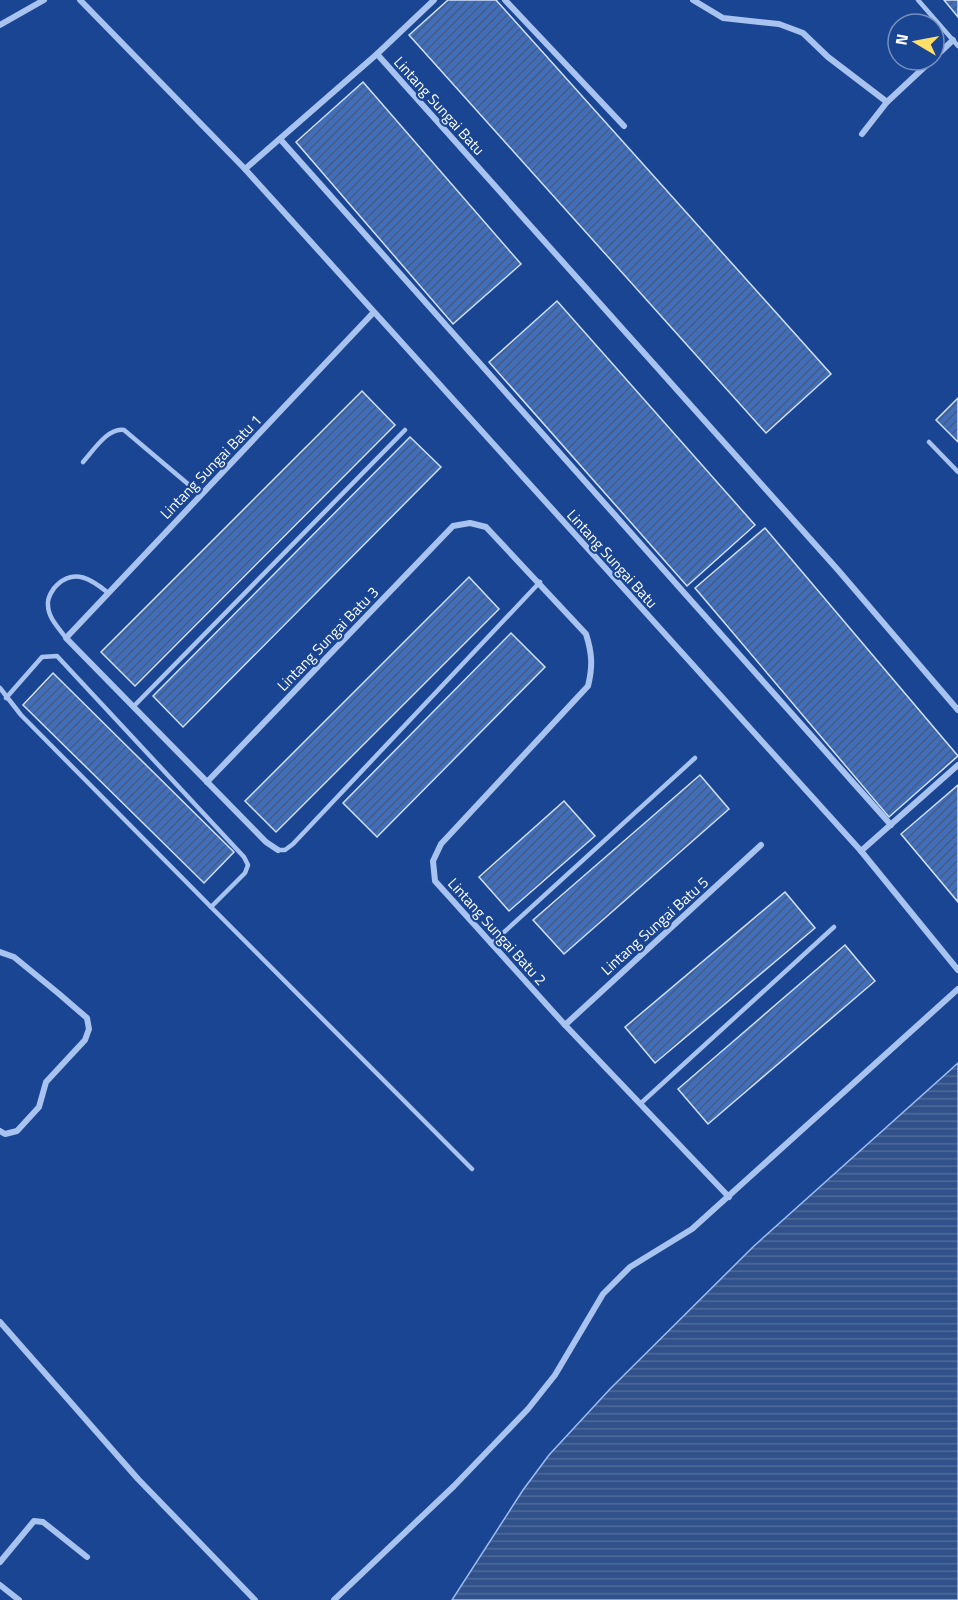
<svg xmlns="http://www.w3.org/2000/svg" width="958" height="1600" font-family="'Titillium Web',sans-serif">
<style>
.water{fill:url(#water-rules);stroke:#9bbdf2;stroke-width:1.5}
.building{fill:url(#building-hatch);stroke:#cfe0fb;stroke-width:1.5}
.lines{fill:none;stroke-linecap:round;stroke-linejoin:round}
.lane{stroke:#a9c3f0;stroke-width:4.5}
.street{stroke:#a9c3f0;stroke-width:6}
.labels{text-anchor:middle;stroke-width:4.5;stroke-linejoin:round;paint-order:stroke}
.street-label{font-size:15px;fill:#fff;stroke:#194593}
</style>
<defs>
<pattern id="water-rules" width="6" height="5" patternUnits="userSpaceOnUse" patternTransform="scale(1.5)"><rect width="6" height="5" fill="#31518b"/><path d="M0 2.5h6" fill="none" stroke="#506b9c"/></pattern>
<pattern id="building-hatch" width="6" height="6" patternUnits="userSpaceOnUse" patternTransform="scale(1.5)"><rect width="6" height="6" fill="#416eba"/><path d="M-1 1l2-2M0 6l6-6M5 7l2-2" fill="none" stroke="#475b7e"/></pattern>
</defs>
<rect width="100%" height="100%" fill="#194593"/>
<path class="water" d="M958,1063V1600H452L523,1490L549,1455L610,1389L754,1246Z"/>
<g class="building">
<path d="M448,0H496L831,374L766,433L409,35Z"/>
<path d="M944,0H958V17Z"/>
<path d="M363,82L521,264L453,324L296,142Z"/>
<path d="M557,301L755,525L687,586L489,362Z"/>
<path d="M362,391L395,425L135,686L101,652Z"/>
<path d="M958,398V442L936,420Z"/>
<path d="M410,437L441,467L183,727L153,696Z"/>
<path d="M765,528L958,756L889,817L695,588Z"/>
<path d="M469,577L499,609L276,832L245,801Z"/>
<path d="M511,633L545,667L377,837L343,803Z"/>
<path d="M53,673L234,852L204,883L23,705Z"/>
<path d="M700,775L729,809L564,954L533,920Z"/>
<path d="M958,785V902L901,834Z"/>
<path d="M564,801L595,836L509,911L479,877Z"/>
<path d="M785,892L815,928L655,1063L625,1027Z"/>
<path d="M845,945L875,981L708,1124L678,1089Z"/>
</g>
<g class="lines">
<g class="lane">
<path d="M918,0L958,46"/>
<path d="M929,442L958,472"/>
<path d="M83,462C93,451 108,427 124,430L201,495"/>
<path d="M66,638C59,628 48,618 48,605C47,598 53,588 58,584C75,569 91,579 107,592"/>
<path d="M0,688L21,715L211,907L245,873L248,865L244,857L57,656L42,657L6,698"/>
<path d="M133,707L405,430"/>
<path d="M278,850H285L293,844L540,582"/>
<path d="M211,907L472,1169"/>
<path d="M491,944L695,758"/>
<path d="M640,1104L834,927"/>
</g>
<g class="street">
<path d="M80,0L245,169L861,851L958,970"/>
<path d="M505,0L624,126"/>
<path d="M693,0L723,18L779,24L803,33L828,57L887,102"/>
<path d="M0,25L44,0"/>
<path d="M377,54L838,570L958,710"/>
<path d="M934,58L953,40"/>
<path d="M862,134L887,102L932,60"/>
<path d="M280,139L891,825"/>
<path d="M245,169L377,54L434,0"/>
<path d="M207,782L453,526L470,523L486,527L586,634C592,653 593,666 588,686L441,844L433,861L435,881L565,1025L729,1197"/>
<path d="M278,850L266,842L66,638L373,313"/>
<path d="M861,851L958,765"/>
<path d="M0,952L14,957L58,993L87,1018L89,1029L85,1040L46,1082L39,1107L17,1131L5,1134L0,1131"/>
<path d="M565,1025L761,845"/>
<path d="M0,1322L138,1479L255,1600"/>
<path d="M0,1562L34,1521L43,1522L87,1557"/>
<path d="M0,1585L19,1600"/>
<path d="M334,1600L454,1486L528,1409L555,1375L603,1294L630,1267L692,1229L958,989"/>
</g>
</g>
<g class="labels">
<g class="street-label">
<text transform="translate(439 106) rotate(48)" y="5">Lintang Sungai Batu</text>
<text transform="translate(211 467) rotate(-46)" y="5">Lintang Sungai Batu 1</text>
<text transform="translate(612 559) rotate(48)" y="5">Lintang Sungai Batu</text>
<text transform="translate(328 639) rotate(-46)" y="5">Lintang Sungai Batu 3</text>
<text transform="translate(655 926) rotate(-42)" y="5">Lintang Sungai Batu 5</text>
<text transform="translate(497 932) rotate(48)" y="5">Lintang Sungai Batu 2</text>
</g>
</g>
<g transform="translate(916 42) rotate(280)"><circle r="28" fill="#194593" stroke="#758fbe" stroke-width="1.5"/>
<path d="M0-4.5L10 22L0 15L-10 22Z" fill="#ffdf67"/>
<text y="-9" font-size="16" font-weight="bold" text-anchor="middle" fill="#ffffff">N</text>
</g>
</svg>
